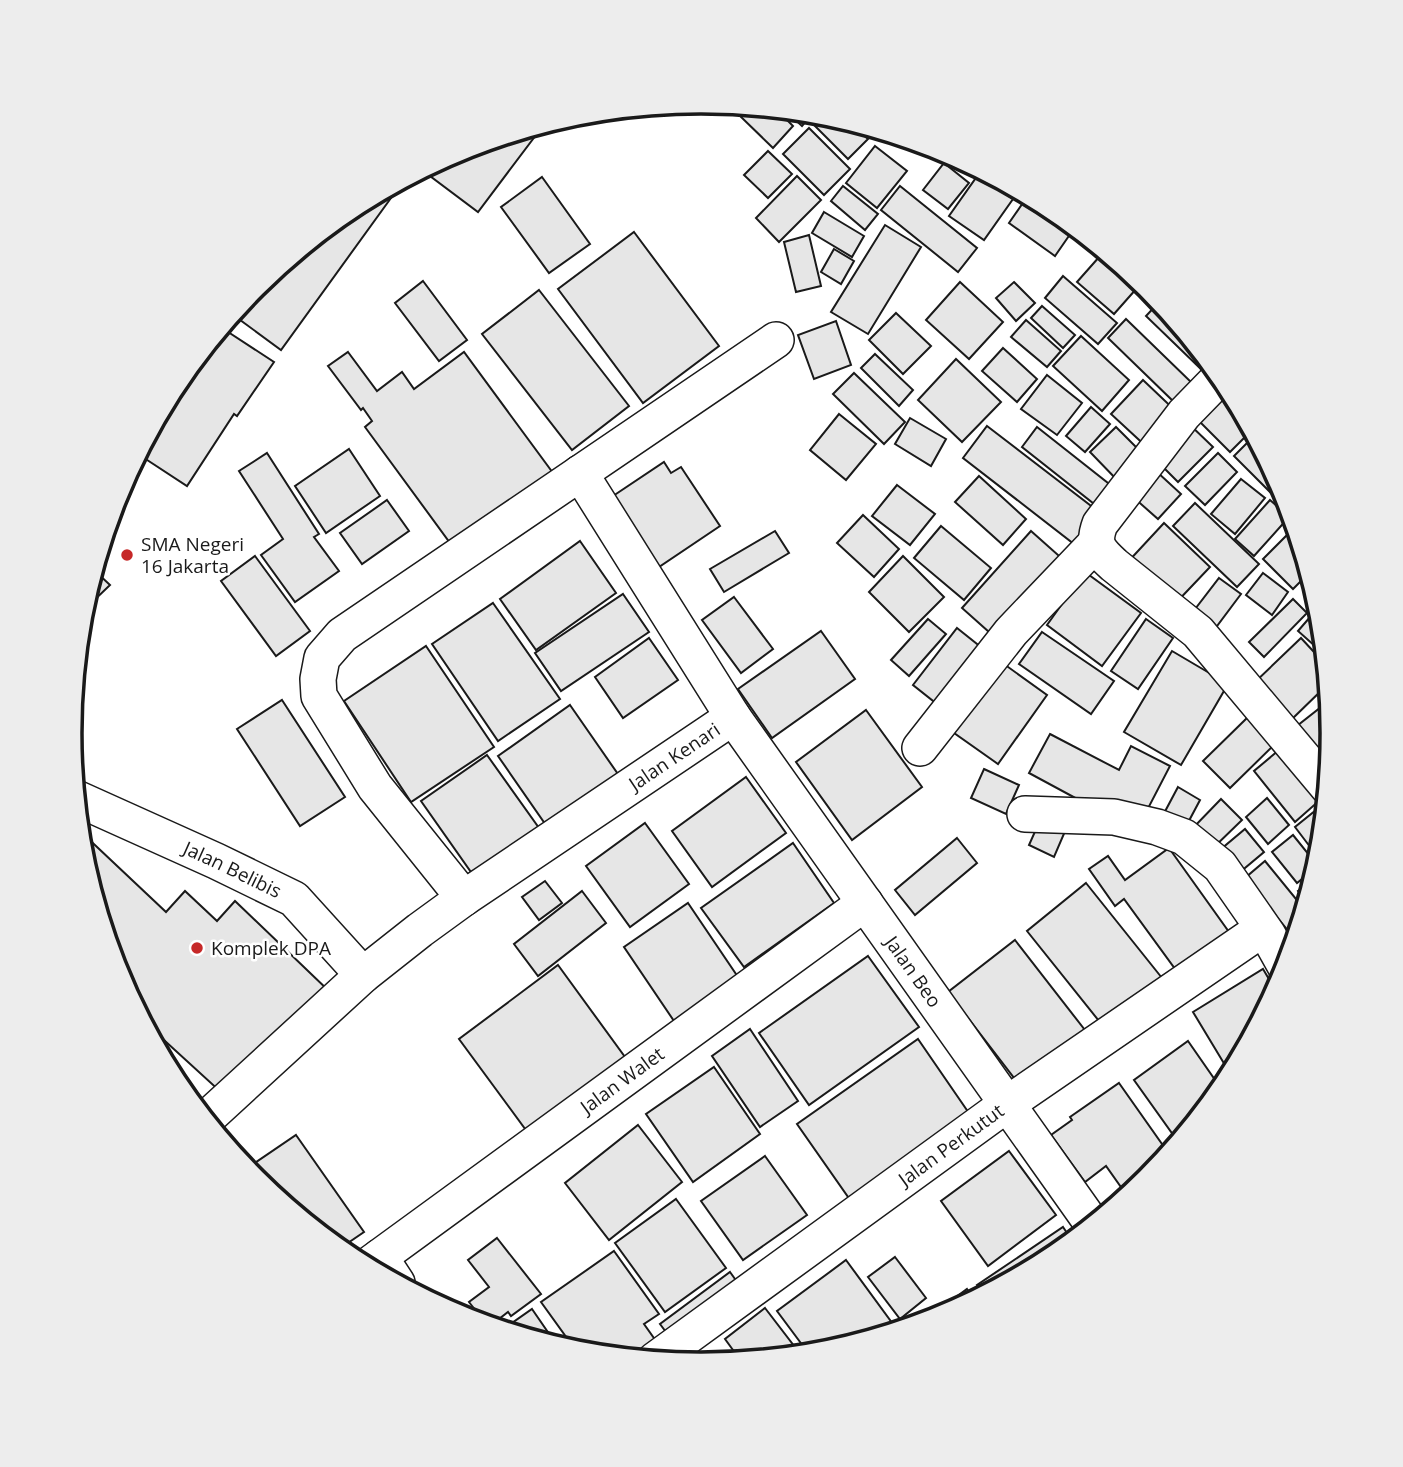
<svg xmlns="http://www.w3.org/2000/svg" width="1403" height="1467" font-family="'Open Sans',sans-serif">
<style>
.building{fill:#e6e6e6;stroke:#1a1a1a;stroke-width:2}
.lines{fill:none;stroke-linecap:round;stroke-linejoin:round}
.minor-casing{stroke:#1a1a1a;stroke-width:38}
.minor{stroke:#fff;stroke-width:35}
.poi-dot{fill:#c62828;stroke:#fff;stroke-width:2.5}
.labels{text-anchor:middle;stroke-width:5;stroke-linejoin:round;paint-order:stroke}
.poi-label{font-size:19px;fill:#1a1a1a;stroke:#fff;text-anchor:start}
.street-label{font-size:19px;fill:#1a1a1a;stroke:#fff}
.rim{fill:none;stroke:#1a1a1a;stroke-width:3.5}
</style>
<rect width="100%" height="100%" fill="#fff"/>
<g class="building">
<path d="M747,106L776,109L793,126L773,148L739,115Z"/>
<path d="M785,110L813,113L802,126Z"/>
<path d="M825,114L850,122L868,139L848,159L814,125Z"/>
<path d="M534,128L539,131L478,212L426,173L433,164L460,150Z"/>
<path d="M809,128L850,169L824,195L783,154Z"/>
<path d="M896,136L933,147L927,156Z"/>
<path d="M875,146L907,171L877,208L846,183Z"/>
<path d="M768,151L792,174L768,198L744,175Z"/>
<path d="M944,163L969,183L948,209L923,190Z"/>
<path d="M978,175L1013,199L984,240L949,216Z"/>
<path d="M797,176L821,200L779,242L756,218Z"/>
<path d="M542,177L590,244L549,273L501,207Z"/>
<path d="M404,180L281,350L232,314L255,287L351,208Z"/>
<path d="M843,186L878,214L865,230L831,201Z"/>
<path d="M900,186L977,248L958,272L881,210Z"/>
<path d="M1027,197L1073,230L1055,256L1009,223Z"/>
<path d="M824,212L864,236L852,257L812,233Z"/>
<path d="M885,225L921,247L868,334L831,312Z"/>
<path d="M634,232L719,346L643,403L558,289Z"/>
<path d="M1081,232L1109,255L1108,257L1079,234Z"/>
<path d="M809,235L821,286L796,292L784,242Z"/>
<path d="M834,249L854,261L841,284L821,272Z"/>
<path d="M1100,256L1137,288L1114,314L1077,282Z"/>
<path d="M1063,276L1117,323L1098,344L1045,298Z"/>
<path d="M423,281L467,340L439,361L395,303Z"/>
<path d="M960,282L1003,322L969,359L926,320Z"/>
<path d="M1014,282L1035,303L1016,321L996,298Z"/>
<path d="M539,290L629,406L572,450L482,334Z"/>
<path d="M1160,301L1212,365L1205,373L1146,316Z"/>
<path d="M1042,306L1075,335L1063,348L1031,318Z"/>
<path d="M896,313L931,346L903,374L869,340Z"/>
<path d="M1126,319L1192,383L1174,402L1108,338Z"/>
<path d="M1026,320L1061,351L1047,367L1011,337Z"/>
<path d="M836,321L851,365L814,379L798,335Z"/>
<path d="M222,328L274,362L237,416L234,414L187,486L138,454L177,382Z"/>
<path d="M1081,336L1129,380L1102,411L1053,366Z"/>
<path d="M1003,348L1037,379L1017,402L982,371Z"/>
<path d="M348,352L377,391L402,372L414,389L464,352L553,473L453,547L365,427L372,421L363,408L361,410L328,366Z"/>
<path d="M875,354L913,390L899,406L861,368Z"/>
<path d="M956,359L1001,402L962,442L918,400Z"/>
<path d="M854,373L905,422L884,444L833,394Z"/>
<path d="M1047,375L1082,403L1057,435L1021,409Z"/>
<path d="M1143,380L1182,417L1150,450L1111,414Z"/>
<path d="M1226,395L1241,409L1252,430L1230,452L1200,422Z"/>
<path d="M1091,407L1110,424L1085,452L1066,436Z"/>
<path d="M839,414L876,444L846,480L810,450Z"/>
<path d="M910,418L946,439L931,466L895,444Z"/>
<path d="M1187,422L1213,447L1178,482L1153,457Z"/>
<path d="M987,426L1099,512L1074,544L963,458Z"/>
<path d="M1037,427L1113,487L1098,507L1022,447Z"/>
<path d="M1116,427L1146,457L1120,483L1090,452Z"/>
<path d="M1255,435L1282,486L1273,495L1234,456Z"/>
<path d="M349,449L380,496L326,533L295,486Z"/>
<path d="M267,453L319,534L314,537L339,571L295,602L261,555L283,539L239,471Z"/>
<path d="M1218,453L1237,472L1205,505L1185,486Z"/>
<path d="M664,462L671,473L681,467L720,526L653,571L613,496Z"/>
<path d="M1156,471L1181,494L1158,519L1133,497Z"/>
<path d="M979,476L1026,519L1003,545L955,502Z"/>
<path d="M1241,479L1265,498L1235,534L1211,514Z"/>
<path d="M897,485L935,514L910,545L872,516Z"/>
<path d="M387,500L409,531L362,564L340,533Z"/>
<path d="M1270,500L1289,517L1254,556L1235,539Z"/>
<path d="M1195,503L1259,564L1237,587L1173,526Z"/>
<path d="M863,515L899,549L874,577L837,543Z"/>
<path d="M1164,523L1210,567L1171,608L1125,565Z"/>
<path d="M941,526L991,568L964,600L914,558Z"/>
<path d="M775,531L789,553L724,592L710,569Z"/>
<path d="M1031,531L1067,563L998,640L962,608Z"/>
<path d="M1287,535L1303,550L1309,573L1293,589L1263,559Z"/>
<path d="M580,541L616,593L536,650L500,599Z"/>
<path d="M255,556L310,631L276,656L221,581Z"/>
<path d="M903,556L944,597L909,632L869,592Z"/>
<path d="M94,570L110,585L82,612V610Z"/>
<path d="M1085,572L1141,613L1102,666L1047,625Z"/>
<path d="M1263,573L1288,592L1272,615L1246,595Z"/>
<path d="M1219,578L1241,594L1211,634L1189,617Z"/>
<path d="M1312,581L1319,603L1304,589Z"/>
<path d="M623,594L649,632L561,691L535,653Z"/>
<path d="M734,597L773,649L741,673L702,620Z"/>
<path d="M1293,599L1307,613L1264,657L1249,642Z"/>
<path d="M493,603L560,699L498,741L432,644Z"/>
<path d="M1317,609L1321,613L1325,655L1298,631Z"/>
<path d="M928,619L946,634L909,676L891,660Z"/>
<path d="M1146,619L1173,638L1138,689L1111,671Z"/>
<path d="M957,628L987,652L942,708L913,685Z"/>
<path d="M821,631L855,679L772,738L738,689Z"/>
<path d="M1042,632L1114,681L1091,714L1019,664Z"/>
<path d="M649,638L678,680L623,718L595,677Z"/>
<path d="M1301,638L1326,665L1328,684L1290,721L1254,683Z"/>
<path d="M426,646L494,747L411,802L344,701Z"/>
<path d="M1172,651L1228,684L1181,765L1124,732Z"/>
<path d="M997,659L1047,695L998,764L947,728Z"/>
<path d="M282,700L345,797L300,826L237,729Z"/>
<path d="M1330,700L1333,734L1330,763L1288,733Z"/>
<path d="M570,705L620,777L548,828L498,756Z"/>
<path d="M866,710L922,787L852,840L796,762Z"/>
<path d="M1248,717L1275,744L1230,788L1203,761Z"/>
<path d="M1050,734L1119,770L1131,746L1170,766L1142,820L1105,814L1029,773Z"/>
<path d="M1279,750L1320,800L1295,822L1254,771Z"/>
<path d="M487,755L544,835L478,882L421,801Z"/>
<path d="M984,769L1019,785L1006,814L971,798Z"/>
<path d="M746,777L786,833L712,887L672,831Z"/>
<path d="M1178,787L1200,800L1183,832L1161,819Z"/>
<path d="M1267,798L1289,825L1268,844L1246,817Z"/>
<path d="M1221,799L1242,820L1209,852L1190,831Z"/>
<path d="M1326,802L1321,857L1320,860L1295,827Z"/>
<path d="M1041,818L1066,829L1054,857L1029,845Z"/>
<path d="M645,823L689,884L630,927L586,866Z"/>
<path d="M1245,829L1264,852L1233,878L1214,855Z"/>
<path d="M79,830L166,912L185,891L217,921L235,901L331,993L224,1095L165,1041L158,1050L118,975L82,856Z"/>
<path d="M1293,835L1318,866L1297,883L1272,852Z"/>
<path d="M957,838L977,863L915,915L895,890Z"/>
<path d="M793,843L834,903L744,967L701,908Z"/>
<path d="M1169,848L1234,939L1181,977L1124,899L1115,906L1089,869L1108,856L1125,880Z"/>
<path d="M1265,861L1305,910L1301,922L1289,932L1245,878Z"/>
<path d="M1313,880H1314L1307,903L1298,891Z"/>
<path d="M545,881L562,903L539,920L522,897Z"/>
<path d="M1086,883L1162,978L1103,1026L1027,931Z"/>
<path d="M582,891L606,923L538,976L514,944Z"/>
<path d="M688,903L740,980L676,1024L624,947Z"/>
<path d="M1015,940L1088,1034L1021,1087L948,992Z"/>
<path d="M868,956L919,1027L809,1105L759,1033Z"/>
<path d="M558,965L633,1068L534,1141L459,1039Z"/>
<path d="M1263,969L1276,991L1231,1075L1193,1012Z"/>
<path d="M750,1029L798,1101L760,1127L712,1056Z"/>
<path d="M918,1039L973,1119L853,1204L797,1124Z"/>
<path d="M1188,1041L1222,1090L1179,1143L1134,1080Z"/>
<path d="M714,1067L760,1134L693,1182L646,1114Z"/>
<path d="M1119,1083L1169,1154L1148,1180L1128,1197L1106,1166L1085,1182L1051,1135L1072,1120L1070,1117Z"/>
<path d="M638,1125L682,1182L609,1240L565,1183Z"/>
<path d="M296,1135L364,1232L339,1249L255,1180L246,1169Z"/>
<path d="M1009,1151L1056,1215L988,1266L941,1201Z"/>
<path d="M765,1156L807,1215L743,1260L701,1201Z"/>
<path d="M676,1199L726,1268L665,1312L615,1243Z"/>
<path d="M1063,1227L1073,1242L1052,1259L984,1295L977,1285Z"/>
<path d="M497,1238L541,1294L511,1316L508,1312L490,1326L487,1325L469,1302L489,1287L468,1260Z"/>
<path d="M614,1251L659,1314L644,1324L656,1341L632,1358L577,1352L541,1302Z"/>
<path d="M895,1257L926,1298L900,1319L868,1277Z"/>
<path d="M846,1260L898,1331L824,1353L809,1354L777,1311Z"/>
<path d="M730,1272L745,1293L675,1344L660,1324Z"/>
<path d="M967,1289L975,1300L943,1317L918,1325Z"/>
<path d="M765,1308L801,1355L741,1361L725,1339Z"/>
<path d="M532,1309L554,1341L549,1344L502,1330Z"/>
</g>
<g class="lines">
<defs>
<g id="minor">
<path d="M1221,376L1184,414L1100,524C1092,545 1099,551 1114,565L1198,632L1328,787"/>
<path id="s1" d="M580,473L733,717L1093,1225"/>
<path d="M920,748L1011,632L1096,543"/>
<path id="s2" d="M76,798L216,861L294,899L363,975"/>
<path d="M1025,814L1114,817L1157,827L1184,837L1220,866L1268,935L1287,969"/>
<path d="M464,898L375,787L319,696L318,679L322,658L342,635L776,340"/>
<path id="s3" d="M205,1120L363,975L420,930L464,898L733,717"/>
<path d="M380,1257L397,1283"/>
<path id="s4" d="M366,1267L865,903"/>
<path id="s5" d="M655,1360L1007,1104L1252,936"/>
</g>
</defs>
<use href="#minor" class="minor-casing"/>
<use href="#minor" class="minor"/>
</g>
<g class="poi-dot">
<circle cx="127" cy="555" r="7"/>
<circle cx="197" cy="948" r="7"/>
</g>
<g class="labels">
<g class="poi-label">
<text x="141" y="551">SMA Negeri<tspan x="141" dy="22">16 Jakarta</tspan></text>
<text x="211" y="955">Komplek DPA</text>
</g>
<g class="street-label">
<text dy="7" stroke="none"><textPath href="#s3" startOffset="595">Jalan Kenari</textPath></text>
<text dy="7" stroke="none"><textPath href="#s2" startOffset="172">Jalan Belibis</textPath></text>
<text dy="7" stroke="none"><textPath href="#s1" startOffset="600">Jalan Beo</textPath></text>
<text dy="7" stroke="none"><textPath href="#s4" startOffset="317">Jalan Walet</textPath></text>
<text dy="7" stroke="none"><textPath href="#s5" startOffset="366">Jalan Perkutut</textPath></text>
</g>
</g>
<path d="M0 0H1403V1467H0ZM82 733a619 619 0 1 1 1238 0a619 619 0 1 1-1238 0Z" fill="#ededed" fill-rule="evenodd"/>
<path class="rim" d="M82 733a619 619 0 1 1 1238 0a619 619 0 1 1-1238 0Z"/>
</svg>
